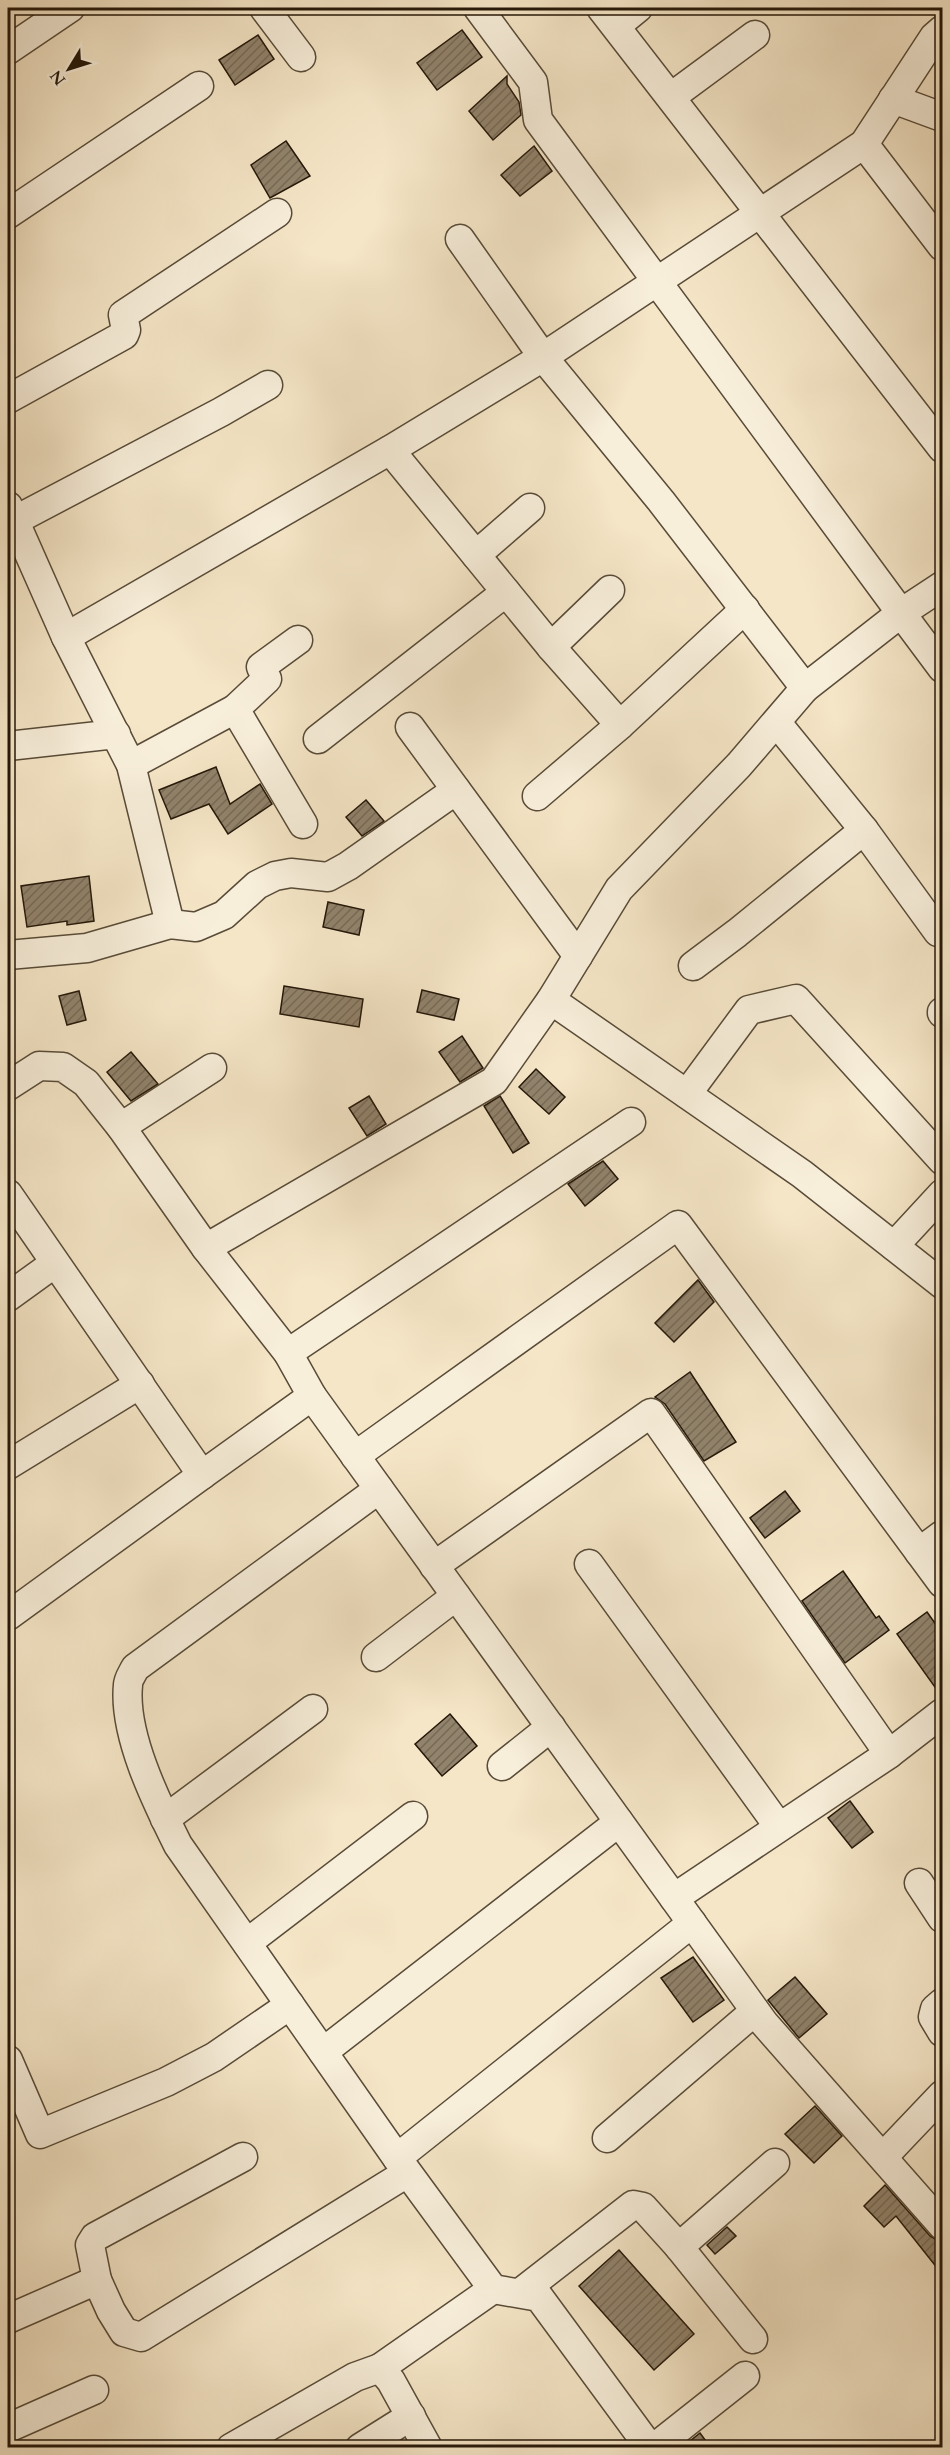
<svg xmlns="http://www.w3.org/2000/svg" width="950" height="2455" font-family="Cardo,serif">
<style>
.building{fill:url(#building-hatch);stroke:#241709;stroke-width:1.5}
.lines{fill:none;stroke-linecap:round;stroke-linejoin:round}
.minor-casing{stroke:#584b38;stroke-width:31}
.minor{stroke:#f8efdb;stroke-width:28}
</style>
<defs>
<pattern id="building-hatch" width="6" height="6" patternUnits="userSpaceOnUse" patternTransform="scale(1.5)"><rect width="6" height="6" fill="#91836c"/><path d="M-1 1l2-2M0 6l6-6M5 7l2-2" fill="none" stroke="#766a57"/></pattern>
</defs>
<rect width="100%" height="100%" fill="#f5e6c7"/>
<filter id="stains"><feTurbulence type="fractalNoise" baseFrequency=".00333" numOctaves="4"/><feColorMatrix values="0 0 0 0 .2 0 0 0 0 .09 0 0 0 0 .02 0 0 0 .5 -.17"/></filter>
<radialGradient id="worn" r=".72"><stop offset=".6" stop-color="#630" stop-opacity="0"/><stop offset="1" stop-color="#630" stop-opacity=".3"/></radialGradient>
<g class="building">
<path d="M462,30L482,57L437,90L417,63Z"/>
<path d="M258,35L274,59L235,85L219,60Z"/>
<path d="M507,76V84L519,102L521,115L493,140L469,111Z"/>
<path d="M286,141L310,176L270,198L251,165Z"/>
<path d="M534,146L552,171L520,196L501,175Z"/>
<path d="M216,767L230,804L260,784L272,804L228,834L209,804L171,819L159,790Z"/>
<path d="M366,800L384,821L362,836L346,817Z"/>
<path d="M89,876L94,921L67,925V921L27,927L21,886Z"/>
<path d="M328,902L364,910L359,935L323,927Z"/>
<path d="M284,986L363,999L359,1027L280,1014Z"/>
<path d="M422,990L459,999L454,1020L417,1012Z"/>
<path d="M79,991L86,1020L67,1025L59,996Z"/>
<path d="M462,1036L483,1068L460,1082L439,1052Z"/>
<path d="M131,1052L158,1084L131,1101L107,1072Z"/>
<path d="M536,1069L565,1097L549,1114L519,1087Z"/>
<path d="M369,1096L386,1124L367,1136L349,1108Z"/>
<path d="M500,1096L529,1143L513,1153L484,1106Z"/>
<path d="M603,1161L618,1179L585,1206L568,1184Z"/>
<path d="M698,1280L714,1302L674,1342L655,1323Z"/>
<path d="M690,1372L736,1442L704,1461L665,1404L655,1397Z"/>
<path d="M785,1491L800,1511L765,1538L750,1518Z"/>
<path d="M843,1571L876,1618L879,1616L889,1630L845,1663L802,1601Z"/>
<path d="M927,1612L942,1633V1697L897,1634Z"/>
<path d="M450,1714L477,1746L442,1776L415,1744Z"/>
<path d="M850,1801L873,1832L852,1848L828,1818Z"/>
<path d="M693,1957L724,2000L693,2022L661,1978Z"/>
<path d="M795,1977L827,2014L799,2038L768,2000Z"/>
<path d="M815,2106L842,2136L814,2163L785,2134Z"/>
<path d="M885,2185L930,2236L942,2243V2274L896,2216L884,2227L864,2206Z"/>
<path d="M727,2227L736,2236L715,2254L707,2245Z"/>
<path d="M619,2250L694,2334L654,2370L579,2286Z"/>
<path d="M700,2433L711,2448H681Z"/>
</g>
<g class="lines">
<defs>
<g id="minor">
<path d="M264,8L301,57"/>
<path d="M478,8L533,82L538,120L901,613L942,586"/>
<path d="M601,8L942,448"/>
<path d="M616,26L638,8"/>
<path d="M8,50L70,8"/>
<path d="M671,97L755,35"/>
<path d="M893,99L942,117"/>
<path d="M864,144L942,246"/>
<path d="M8,214L199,86"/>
<path d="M460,239L543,357L661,501L805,688L901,613L942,668"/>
<path d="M8,399L124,335L126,330L123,315L277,213"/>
<path d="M390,450L551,647L620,725"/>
<path d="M8,506L66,637L131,765L170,924"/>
<path d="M8,524L221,412L268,385"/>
<path d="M476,555L530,508"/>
<path d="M66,637L390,450L543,357L864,144L934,37L942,30"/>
<path d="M298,640L261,667L267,679L235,709L303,824"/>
<path d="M551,647L610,590"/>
<path d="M777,723L864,830L938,932L942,929"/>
<path d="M410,727L578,956"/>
<path d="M318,739L506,592"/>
<path d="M8,746L116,734"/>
<path d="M131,765L235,709"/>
<path d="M537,796L620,725L745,609"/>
<path d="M8,955L87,948L170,924L196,927L224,915L257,885L275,876L291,873L328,877L348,866L456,790"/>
<path d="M693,966L737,933L864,830"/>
<path d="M551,1000L802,1174L942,1284"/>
<path d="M942,1012V1013"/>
<path d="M8,1086L39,1066L63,1067L86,1083L121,1127L206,1248L288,1353L312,1396"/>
<path d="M687,1094L749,1010L796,999L942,1160"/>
<path d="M121,1127L212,1068"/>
<path d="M8,1194L202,1475L312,1396L764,2023L942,2225"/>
<path d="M894,1246L942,1194"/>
<path d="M206,1248L494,1081L551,1000L619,889L739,765L805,688"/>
<path d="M8,1297L55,1263"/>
<path d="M288,1353L631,1122"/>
<path d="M355,1456L678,1225L942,1583"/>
<path d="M8,1465L140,1384"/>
<path d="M379,1489L135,1668C133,1673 128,1679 128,1685C123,1734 156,1801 178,1845L397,2158"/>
<path d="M919,1552L942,1535"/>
<path d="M589,1564L779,1827"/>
<path d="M434,1566L651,1413L889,1754L674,1898"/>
<path d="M8,1616L202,1475"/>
<path d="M376,1657L456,1596"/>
<path d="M889,1754L942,1713"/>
<path d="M502,1766L551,1727"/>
<path d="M165,1819L313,1709"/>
<path d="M919,1883L942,1918"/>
<path d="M247,1943L413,1816"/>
<path d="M942,2003L935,2009L933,2017L942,2032"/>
<path d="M323,2052L619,1822"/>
<path d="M8,2060L40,2134L166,2082L214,2057L290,2005"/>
<path d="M607,2138L755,2011"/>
<path d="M883,2157L942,2095"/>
<path d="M679,2247L775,2163"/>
<path d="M97,2280L90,2245L95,2237L243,2157"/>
<path d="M520,2293L633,2205L643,2207L679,2247L753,2339"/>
<path d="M8,2319L97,2280L111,2311L124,2332L141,2337L407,2173"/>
<path d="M380,2368L493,2289"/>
<path d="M8,2428L94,2390"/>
<path d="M231,2448L355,2377L380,2368L391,2381L428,2448"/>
<path d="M360,2448L411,2416"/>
<path d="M650,2448L539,2297L493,2289L397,2158L692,1923"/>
<path d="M654,2448L745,2376"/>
</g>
</defs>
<use href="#minor" class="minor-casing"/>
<use href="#minor" class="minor"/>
</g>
<rect width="950" height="2455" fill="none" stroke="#f5e6c7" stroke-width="30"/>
<rect x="9" y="9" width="932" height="2437" fill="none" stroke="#241709" stroke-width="3"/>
<rect x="15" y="15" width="920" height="2425" fill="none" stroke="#241709" stroke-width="1.5"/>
<g transform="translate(69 69) rotate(232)" stroke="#f8efdb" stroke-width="4.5" paint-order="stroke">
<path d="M0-4.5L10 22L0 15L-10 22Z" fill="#241709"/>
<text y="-9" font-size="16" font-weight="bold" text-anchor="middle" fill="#241709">N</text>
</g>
<rect width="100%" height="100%" filter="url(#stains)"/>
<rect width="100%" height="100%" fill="url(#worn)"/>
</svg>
